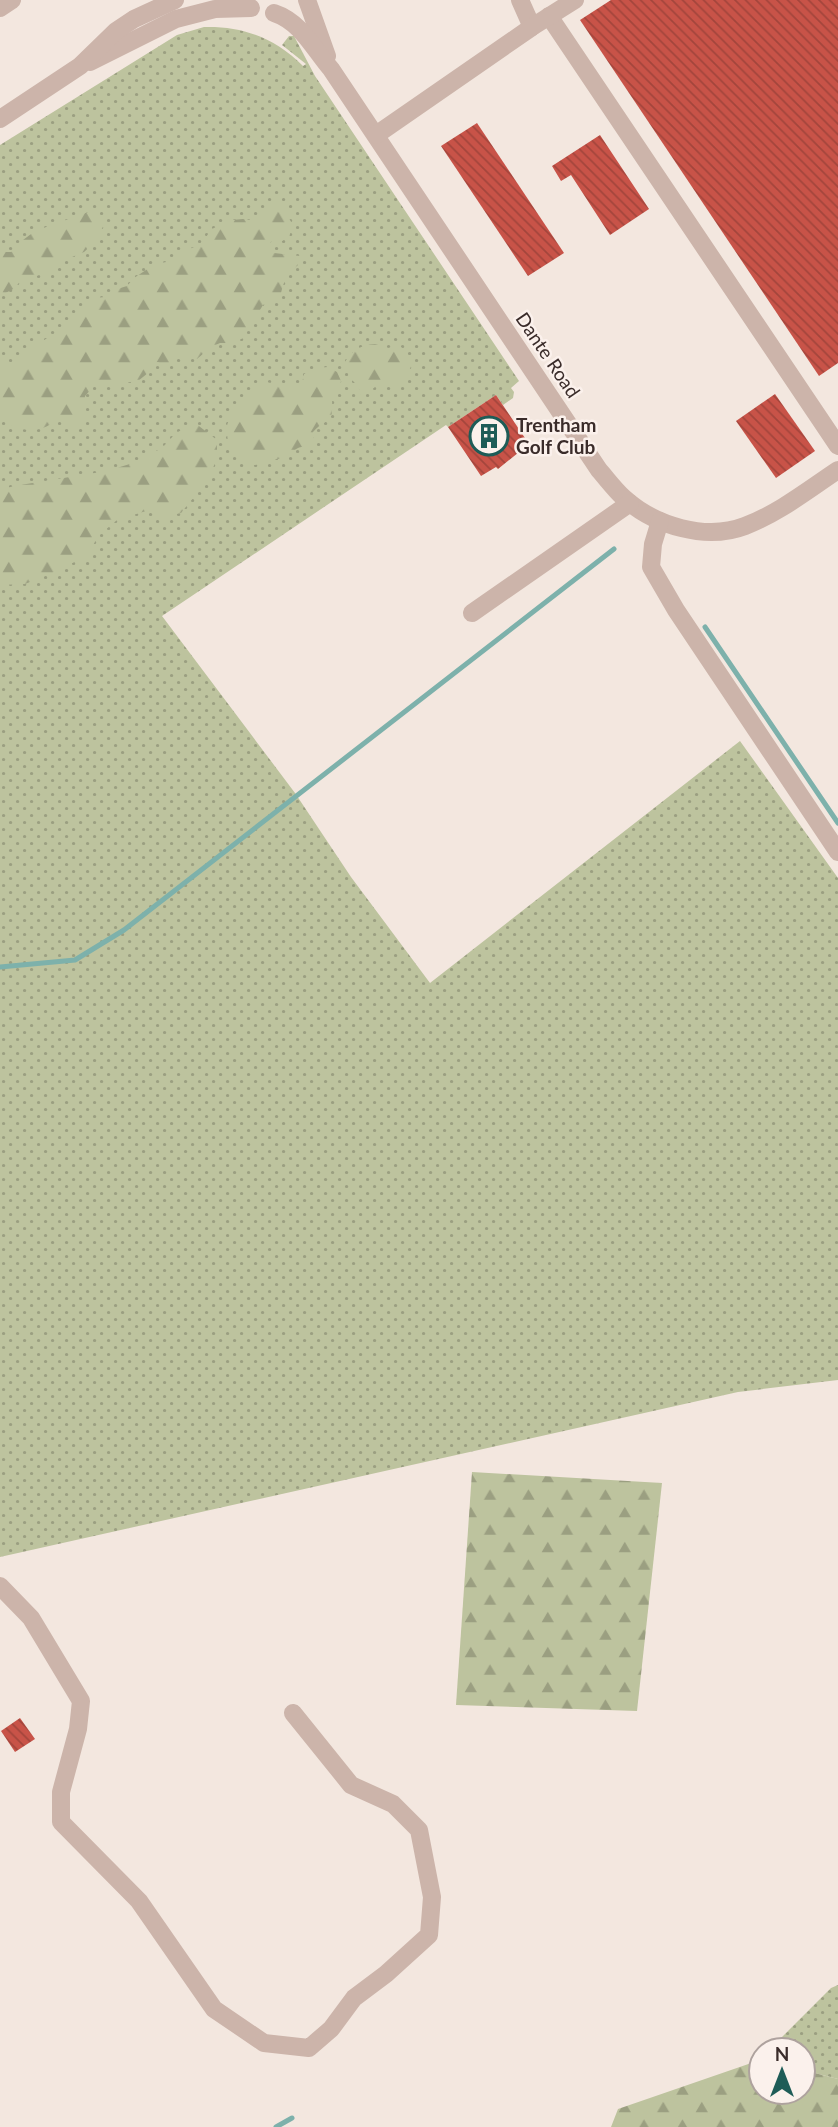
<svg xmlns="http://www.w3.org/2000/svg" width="838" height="2127" font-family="Lato,sans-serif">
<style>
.grass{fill:url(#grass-dots)}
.forest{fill:url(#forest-firs)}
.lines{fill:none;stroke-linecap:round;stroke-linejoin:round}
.stream{stroke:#7db1ab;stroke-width:5}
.building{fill:url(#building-back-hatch)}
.minor{stroke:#ccb4aa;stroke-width:18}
.labels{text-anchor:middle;stroke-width:5;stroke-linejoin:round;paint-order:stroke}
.street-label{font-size:19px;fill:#3a2c2a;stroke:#fbf1ec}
.poi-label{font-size:19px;font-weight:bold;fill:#3a2c2a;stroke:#fbf1ec;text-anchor:start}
</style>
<defs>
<pattern id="grass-dots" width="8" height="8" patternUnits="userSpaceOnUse" patternTransform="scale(1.75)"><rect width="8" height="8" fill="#bdc39e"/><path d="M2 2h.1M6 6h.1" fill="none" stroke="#9b9f81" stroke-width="1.8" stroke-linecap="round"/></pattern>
<pattern id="forest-firs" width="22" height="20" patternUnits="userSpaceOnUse" patternTransform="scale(1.75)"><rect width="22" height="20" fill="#bdc39e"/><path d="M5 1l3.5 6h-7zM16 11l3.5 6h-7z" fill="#9b9f81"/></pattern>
<pattern id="building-back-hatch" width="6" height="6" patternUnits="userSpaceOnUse" patternTransform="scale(1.75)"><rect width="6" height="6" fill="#c85348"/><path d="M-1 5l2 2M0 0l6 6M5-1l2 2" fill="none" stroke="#a3453c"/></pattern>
</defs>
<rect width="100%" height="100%" fill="#f3e7df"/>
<g class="grass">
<path d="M204,27C243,26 275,38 303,66L306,64L282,45L289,36H294L315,76L519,381L511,388L514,392L513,398L503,405L496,395L448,427L446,425L162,616L295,793L351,877L430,983L740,741L838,878V1380L738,1392L0,1557V145L177,35Z"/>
<path d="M838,1985V2079L803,2070V2050H769L831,1988Z"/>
</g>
<g class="forest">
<path d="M276,202L282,207L293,225L289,237L282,241L272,239L269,247L274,253L300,256L298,265C288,273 284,280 281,293L263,305L243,338L234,343H220L211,347L197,359L180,357L165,366L158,362L148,365V373L138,381L93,387L85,396L83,424L73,426L56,420C42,432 30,432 12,426L7,416L0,414V363L19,365L27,351L63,328L95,298L105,297L114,290L127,286L134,278L155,264L172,261L176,254C192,247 202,248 210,230L218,226H227L232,220L243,219L258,221L259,208L263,210L268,204Z"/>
<path d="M91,211L100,216L105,223L94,243L84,252L60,262L52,270L43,274L21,280L15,288L0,296V252H11L19,249L23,240L35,231Z"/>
<path d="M375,344L388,348L399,346L404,349L412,364C406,381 394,388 375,387L365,395H361L358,386L349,377L345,362C352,350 361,345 375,344Z"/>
<path d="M328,367L337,372L341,381L339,390L332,397C333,427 330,414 313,432V442L307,447C297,446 294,450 288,458C273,458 264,464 249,466L245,458L228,444C228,438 226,431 227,426C229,415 255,391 264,382L301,387L304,374L315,368Z"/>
<path d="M195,423L217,440V458L213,468L206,482L181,513L162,517L146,511L117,520L98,536L88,555L57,571L25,584L0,585V490L14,486L107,471L133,463L162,448L176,433Z"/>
<path d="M472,1472L662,1483L637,1711L456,1705Z"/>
<path d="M760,2060L761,2092H803V2070L838,2079V2127H611L618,2109Z"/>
</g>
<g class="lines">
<g class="stream">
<path d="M705,627L838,823"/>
<path d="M0,967L75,960L124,930L614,549"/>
<path d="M276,2127L292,2118"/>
</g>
</g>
<g class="building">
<path d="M611,0H838V363L819,376L580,20Z"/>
<path d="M477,123L564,253L528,276L441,146Z"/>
<path d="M600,135L649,209L610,235L571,175L561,181L552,166Z"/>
<path d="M775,394L815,451L776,478L736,421Z"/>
<path d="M496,395L529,444L498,469L496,467L481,476L448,427Z"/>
<path d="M20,1718L35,1739L15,1752L1,1731Z"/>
</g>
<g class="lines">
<g class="minor">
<path d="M307,0L327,56"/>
<path d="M520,0L532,27"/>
<path d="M0,8L12,0"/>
<path d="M274,13C301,22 313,48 331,69L599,470C607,479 615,490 624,498C655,526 706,541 745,526C779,513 808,490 838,470"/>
<path d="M549,16L838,446"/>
<path d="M90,62L176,19L215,9L251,8"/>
<path d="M0,119L80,66L116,31L134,19L175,0"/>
<path d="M376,135L532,27L575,0"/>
<path d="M660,521L653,544L651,567L676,610L838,852"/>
<path d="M472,613L630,503"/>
<path d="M0,1586L31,1618L81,1701L78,1729L61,1792V1822L139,1901L214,2009L264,2043L309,2048L331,2029L354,1998L386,1974L429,1935L432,1897L419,1830L393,1804L351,1785L293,1713"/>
</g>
</g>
<defs>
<symbol id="building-ring" viewBox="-11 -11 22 22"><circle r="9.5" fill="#fbf1ec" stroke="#1e5c57" stroke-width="1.5"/><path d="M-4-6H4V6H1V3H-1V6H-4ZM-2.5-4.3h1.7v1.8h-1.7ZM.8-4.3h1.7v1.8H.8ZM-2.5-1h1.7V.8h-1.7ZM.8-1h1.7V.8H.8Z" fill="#1e5c57"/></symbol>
</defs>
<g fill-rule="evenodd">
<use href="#building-ring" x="467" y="414" width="44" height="44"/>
</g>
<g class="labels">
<g class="street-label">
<text transform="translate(548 355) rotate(56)" y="7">Dante Road</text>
</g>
<g class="poi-label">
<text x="516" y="432">Trentham<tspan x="516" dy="22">Golf Club</tspan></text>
</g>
</g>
<g transform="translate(782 2071)"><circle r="33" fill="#fbf1ec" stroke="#aea29e" stroke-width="2"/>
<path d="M0-5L12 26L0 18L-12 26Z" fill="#1e5c57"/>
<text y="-10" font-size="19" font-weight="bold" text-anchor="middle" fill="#3a2c2a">N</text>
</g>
</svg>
